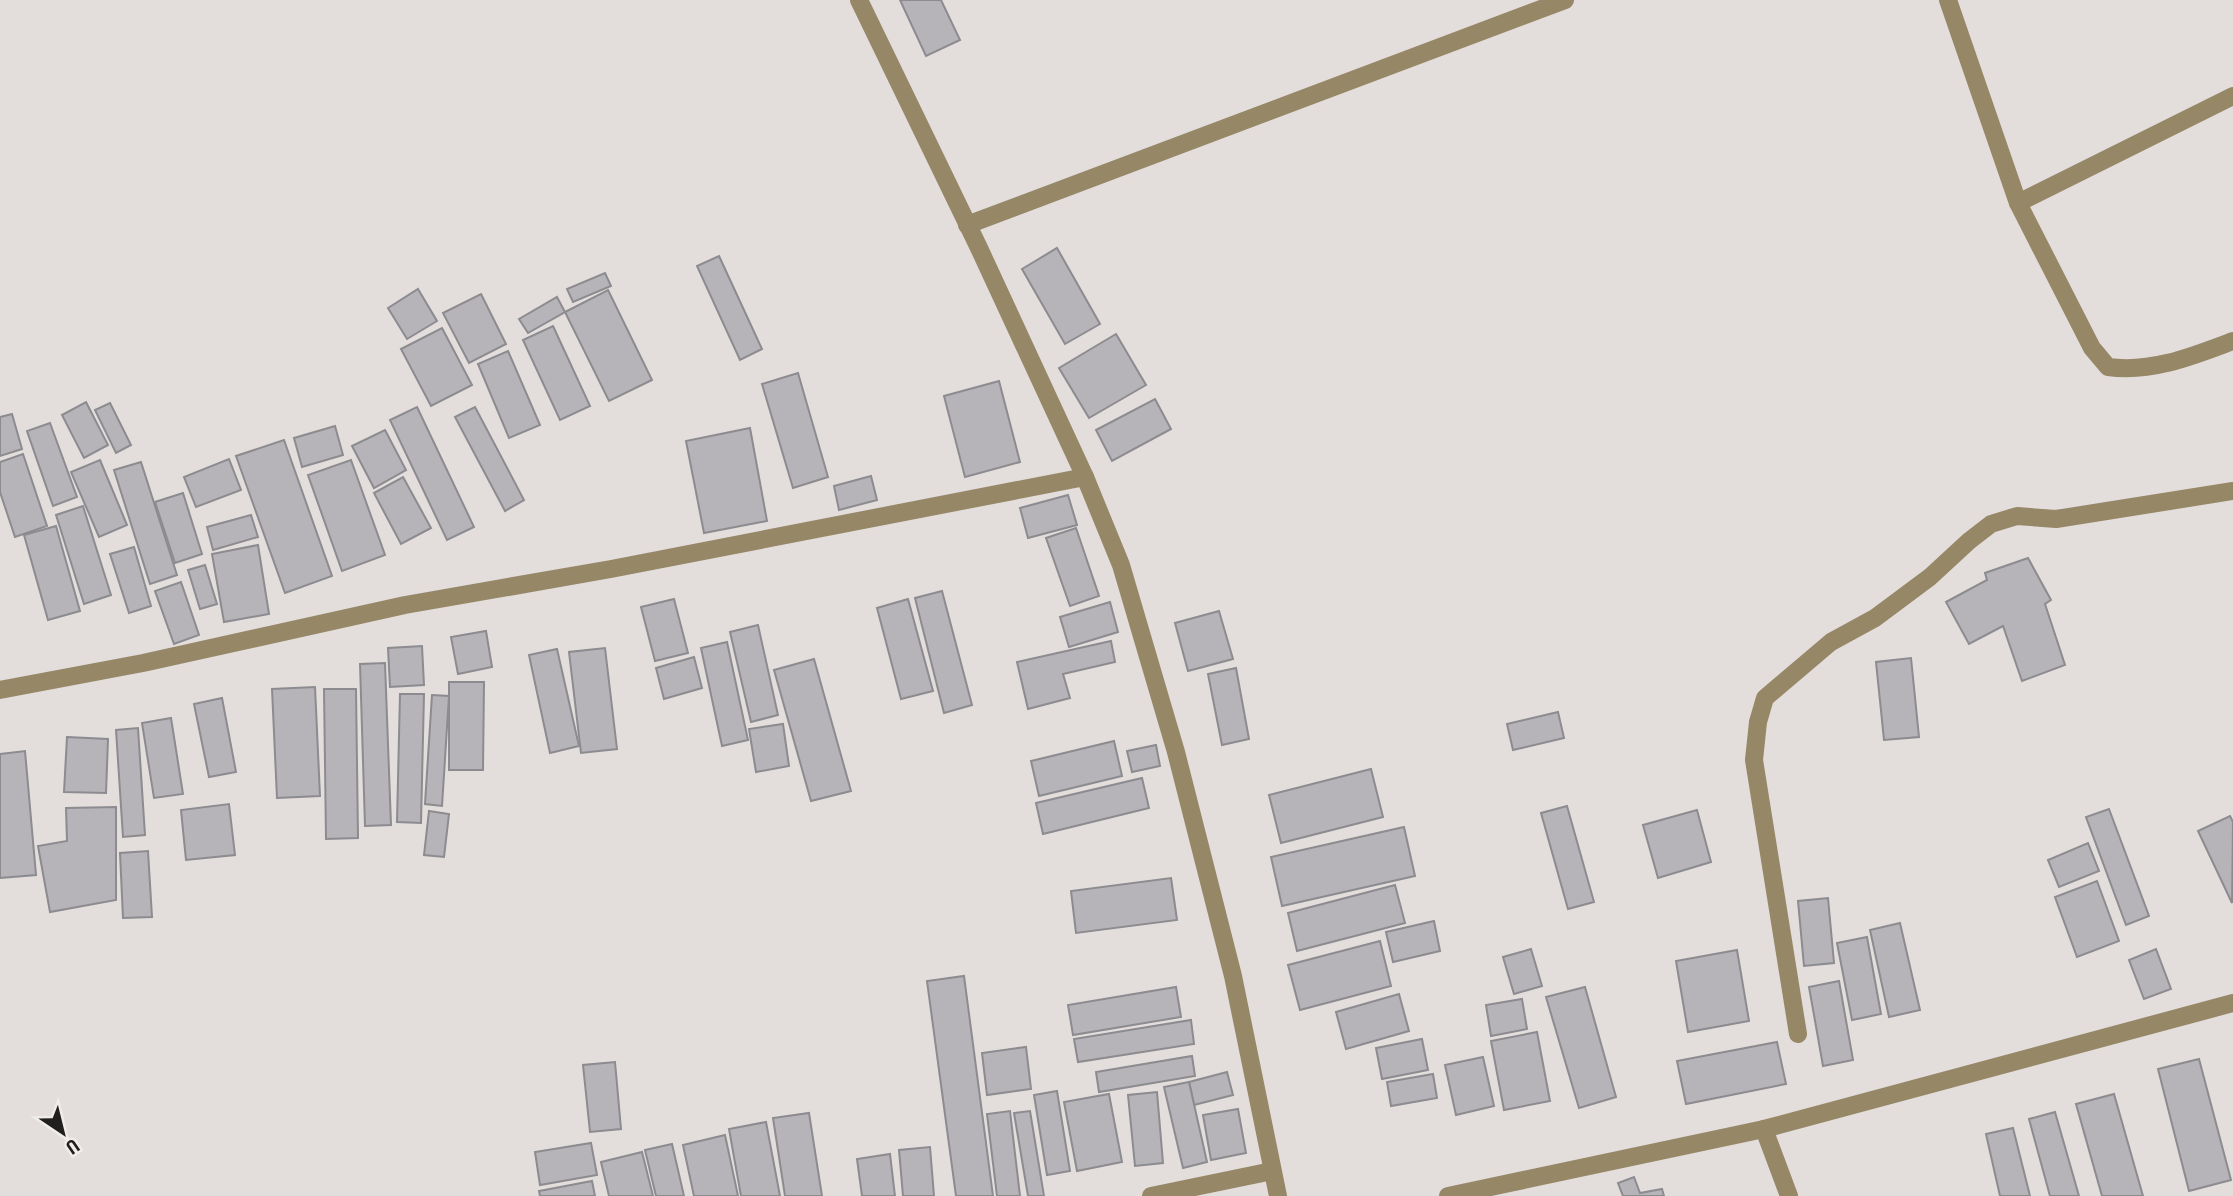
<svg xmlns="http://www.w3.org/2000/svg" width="2233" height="1196" font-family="'Roboto Condensed',sans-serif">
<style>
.building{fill:#b6b4b8;stroke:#8c8b8f;stroke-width:2}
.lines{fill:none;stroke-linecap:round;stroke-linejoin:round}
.street{stroke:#968767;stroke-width:18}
</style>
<rect width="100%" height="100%" fill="#e3dedc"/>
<g class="building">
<path d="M900,0H941L960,40L926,56Z"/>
<path d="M1057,248L1100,324L1065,344L1022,269Z"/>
<path d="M719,256L762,349L740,360L697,266Z"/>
<path d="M605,273L611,286L573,302L567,289Z"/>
<path d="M418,289L437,321L407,339L388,308Z"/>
<path d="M608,290L652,380L609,401L565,312Z"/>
<path d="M481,294L506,344L469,363L443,313Z"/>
<path d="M557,297L565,312L528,333L519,319Z"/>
<path d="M553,326L590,406L560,420L523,340Z"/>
<path d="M442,328L472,385L431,406L401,349Z"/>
<path d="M1116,334L1146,385L1089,418L1059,368Z"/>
<path d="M508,351L540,425L509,438L478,364Z"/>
<path d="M798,373L828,477L793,488L762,384Z"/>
<path d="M999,381L1020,462L965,477L944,396Z"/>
<path d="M1155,399L1171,429L1112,461L1096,430Z"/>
<path d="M86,402L108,445L84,458L62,415Z"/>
<path d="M110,403L131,445L116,453L95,410Z"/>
<path d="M417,407L474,527L447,540L390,420Z"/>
<path d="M475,407L524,500L505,511L455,417Z"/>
<path d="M12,414L22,449L0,456V417Z"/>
<path d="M50,423L77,497L53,506L27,431Z"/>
<path d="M335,426L343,455L302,467L294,438Z"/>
<path d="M750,428L767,521L704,533L686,441Z"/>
<path d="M385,430L406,470L374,488L352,446Z"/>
<path d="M284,440L332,576L285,593L236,456Z"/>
<path d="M23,454L47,526L15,537L0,492V462Z"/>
<path d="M229,459L241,490L196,507L184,477Z"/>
<path d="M100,460L127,525L99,537L71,472Z"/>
<path d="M351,460L385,555L342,571L308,475Z"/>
<path d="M141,462L177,575L150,584L114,470Z"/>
<path d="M871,476L877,500L839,510L834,486Z"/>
<path d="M403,477L431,528L401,544L374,493Z"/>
<path d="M183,493L202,554L175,563L155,502Z"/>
<path d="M1068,495L1077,525L1028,538L1020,508Z"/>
<path d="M83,506L111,595L84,604L56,515Z"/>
<path d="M251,515L258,537L213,550L207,527Z"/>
<path d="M56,526L80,611L48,620L24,535Z"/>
<path d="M1076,528L1099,596L1070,606L1046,538Z"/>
<path d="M258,545L269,614L224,622L212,554Z"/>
<path d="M134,547L151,606L129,613L110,554Z"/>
<path d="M2028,558L2051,600L2045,604L2065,665L2022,681L2003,626L1969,644L1946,602L1987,580L1985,573Z"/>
<path d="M205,565L217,604L200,609L188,570Z"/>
<path d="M181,582L199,635L174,644L155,591Z"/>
<path d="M942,591L972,705L944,713L915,598Z"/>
<path d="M674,599L688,653L655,661L641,607Z"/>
<path d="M908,599L933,691L901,699L877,608Z"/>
<path d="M1110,602L1118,632L1069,647L1060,617Z"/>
<path d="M1219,611L1233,659L1188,671L1175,623Z"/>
<path d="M758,625L778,715L751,722L730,632Z"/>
<path d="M486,631L492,667L458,674L451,637Z"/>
<path d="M1111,641L1115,662L1063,674L1070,698L1028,709L1017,662Z"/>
<path d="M727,642L748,740L722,746L701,648Z"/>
<path d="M422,646L424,685L390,687L388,648Z"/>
<path d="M605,648L617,749L581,753L569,652Z"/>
<path d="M557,649L579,746L550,753L529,655Z"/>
<path d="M694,657L702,688L664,699L656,668Z"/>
<path d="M1911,658L1919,737L1884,740L1876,662Z"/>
<path d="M814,659L851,791L811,801L774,670Z"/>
<path d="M385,663L391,825L365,826L360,664Z"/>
<path d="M1236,668L1249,739L1222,745L1208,674Z"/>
<path d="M449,682H484L483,770H449Z"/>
<path d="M315,687L320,796L277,798L272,689Z"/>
<path d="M324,689H356L358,838L326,839Z"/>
<path d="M400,694H424L421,823L397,822Z"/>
<path d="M432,695L449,696L442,806L425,804Z"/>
<path d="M222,698L236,772L209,777L194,704Z"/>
<path d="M1558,712L1564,738L1513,750L1507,724Z"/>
<path d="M171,718L183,794L154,798L142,723Z"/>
<path d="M783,724L789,766L756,772L749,729Z"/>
<path d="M138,728L145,835L123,837L116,730Z"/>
<path d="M67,737L108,739L106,793L64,792Z"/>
<path d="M1114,741L1122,776L1039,796L1031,761Z"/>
<path d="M1156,745L1160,766L1132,772L1127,751Z"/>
<path d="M25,751L36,875L0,878V754Z"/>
<path d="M1371,769L1383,817L1281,843L1269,795Z"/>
<path d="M1142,778L1149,808L1043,834L1036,803Z"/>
<path d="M229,804L235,855L186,860L181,810Z"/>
<path d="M1567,806L1594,902L1568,909L1541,813Z"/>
<path d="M116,807V900L50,912L38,846L67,841L66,808Z"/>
<path d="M2109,809L2149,916L2126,925L2086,817Z"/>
<path d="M1697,810L1711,862L1658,878L1643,825Z"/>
<path d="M429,811L449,814L444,857L424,855Z"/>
<path d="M2230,816L2233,822L2232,903L2198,831Z"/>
<path d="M1404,827L1415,876L1282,906L1271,857Z"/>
<path d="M2088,843L2099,871L2059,887L2048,860Z"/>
<path d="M148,851L152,917L123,918L120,853Z"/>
<path d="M1171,878L1177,920L1076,933L1071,891Z"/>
<path d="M2097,881L2119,941L2077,957L2055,897Z"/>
<path d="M1395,885L1405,923L1297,951L1288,913Z"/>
<path d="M1828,898L1834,963L1804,966L1798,901Z"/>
<path d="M1434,921L1440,951L1393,962L1386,932Z"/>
<path d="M1900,923L1920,1010L1889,1017L1870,930Z"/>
<path d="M1867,937L1881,1014L1852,1020L1837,943Z"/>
<path d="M1380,941L1391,986L1300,1010L1288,965Z"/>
<path d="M1531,949L1542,986L1514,994L1503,957Z"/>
<path d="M2156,949L2171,989L2144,999L2129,960Z"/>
<path d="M1737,950L1749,1021L1688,1032L1676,961Z"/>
<path d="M964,976L993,1196H956L927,981Z"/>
<path d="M1839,981L1853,1060L1823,1066L1809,987Z"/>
<path d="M1176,987L1181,1017L1073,1035L1068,1005Z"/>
<path d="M1585,987L1616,1097L1579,1108L1546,997Z"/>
<path d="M1399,994L1409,1031L1346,1049L1336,1012Z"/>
<path d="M1522,999L1527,1029L1491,1036L1486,1005Z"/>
<path d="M1191,1020L1194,1044L1078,1062L1074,1039Z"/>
<path d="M1537,1032L1550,1101L1504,1110L1491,1041Z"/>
<path d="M1422,1039L1428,1070L1382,1079L1376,1048Z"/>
<path d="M1777,1042L1786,1084L1686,1104L1677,1061Z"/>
<path d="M1026,1047L1031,1089L987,1095L982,1053Z"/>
<path d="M1192,1056L1195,1076L1099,1092L1096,1072Z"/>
<path d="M1483,1057L1494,1106L1456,1115L1445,1065Z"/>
<path d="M2199,1059L2231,1180L2189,1191L2158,1069Z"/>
<path d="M615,1062L621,1129L590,1132L583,1065Z"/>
<path d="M1227,1072L1233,1095L1194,1105L1189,1082Z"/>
<path d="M1433,1074L1437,1098L1391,1106L1387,1082Z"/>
<path d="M1189,1082L1207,1162L1183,1168L1164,1087Z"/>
<path d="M1057,1091L1070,1171L1047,1175L1034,1095Z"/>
<path d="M1157,1092L1163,1163L1135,1166L1128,1095Z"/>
<path d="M1109,1094L1122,1162L1077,1171L1064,1102Z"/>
<path d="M2114,1094L2143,1196H2102L2076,1104Z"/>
<path d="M1238,1109L1246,1153L1211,1160L1203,1115Z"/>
<path d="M1010,1111L1020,1196H997L987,1114Z"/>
<path d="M1030,1111L1044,1196H1028L1014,1113Z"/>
<path d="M2055,1112L2079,1196H2050L2029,1119Z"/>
<path d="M809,1113L822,1196H785L773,1118Z"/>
<path d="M766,1122L780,1196H741L729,1129Z"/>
<path d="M2013,1128L2030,1196H2000L1986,1134Z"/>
<path d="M725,1135L738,1196H694L683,1145Z"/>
<path d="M591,1143L597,1175L540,1185L535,1152Z"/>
<path d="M672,1144L684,1196H656L645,1150Z"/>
<path d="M930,1147L934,1196H903L899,1150Z"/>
<path d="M642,1152L653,1196H609L601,1162Z"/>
<path d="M890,1154L895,1196H862L857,1159Z"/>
<path d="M1634,1177L1640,1193L1662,1189L1664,1196H1623L1618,1183Z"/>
<path d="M592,1181L595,1196H540L539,1191Z"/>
</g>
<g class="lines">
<g class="street">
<path d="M859,0L979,248L1085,477L1121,565L1176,752L1233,976L1278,1196"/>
<path d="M1948,0L2018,203L2092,348L2108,367C2152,373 2193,356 2233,341"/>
<path d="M2018,203L2233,96"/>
<path d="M967,225L1565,0"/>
<path d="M0,690L143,663L405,605L611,569L1085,477"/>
<path d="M1798,1034L1754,760L1758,722L1765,698L1831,642L1875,618L1930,577L1969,541L1991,524L2017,516L2056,519L2233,491"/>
<path d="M1764,1129L1789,1196"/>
<path d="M1151,1196L1272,1171"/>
<path d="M1448,1196L1764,1129L2233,1003"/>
</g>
</g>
<g transform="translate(63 1133) rotate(145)" stroke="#f0ece9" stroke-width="5" paint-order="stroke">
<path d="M0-5L12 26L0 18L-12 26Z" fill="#211f1e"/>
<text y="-10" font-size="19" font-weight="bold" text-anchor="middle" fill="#211f1e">U</text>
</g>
</svg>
